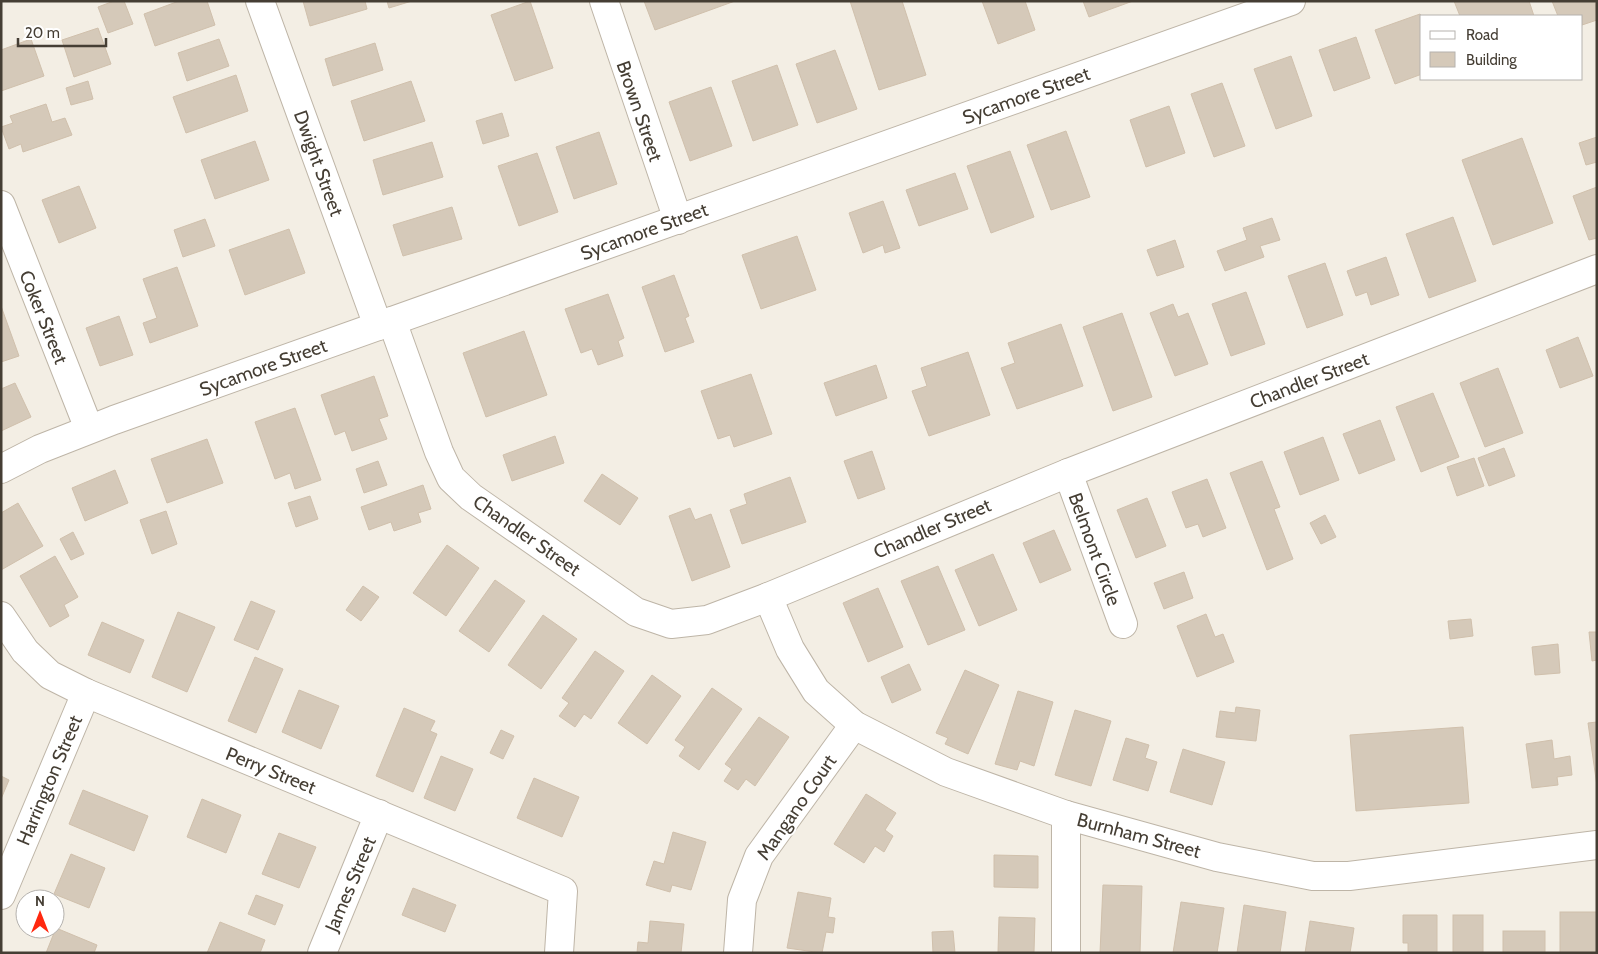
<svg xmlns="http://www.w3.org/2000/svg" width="1598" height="954" font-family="Cabin,sans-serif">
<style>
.building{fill:#d5c9b9;stroke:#d0c0ac}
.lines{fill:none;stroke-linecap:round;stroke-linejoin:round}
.minor-casing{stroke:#beb5a7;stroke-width:30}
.minor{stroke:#fff;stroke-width:28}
.labels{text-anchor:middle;stroke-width:4;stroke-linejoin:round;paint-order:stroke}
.street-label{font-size:19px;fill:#453e34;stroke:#fff}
</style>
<rect width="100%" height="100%" fill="#f3eee4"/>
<g class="building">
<path d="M114,1H124L133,24L108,33L98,7Z"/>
<path d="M179,1H207L215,25L155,46L144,14Z"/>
<path d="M303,1H365L367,9L310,26Z"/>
<path d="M387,1H412L389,8Z"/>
<path d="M530,1L553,68L515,81L491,15Z"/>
<path d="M644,1H735L655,30Z"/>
<path d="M850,1H902L926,75L879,90Z"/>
<path d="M982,1H1025L1035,30L998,44Z"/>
<path d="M1083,1H1133L1089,17Z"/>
<path d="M1454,1H1529L1534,16H1460Z"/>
<path d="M1552,1H1595L1597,20L1582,25V16H1558Z"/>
<path d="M1420,14L1422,18V74L1395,84L1375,30Z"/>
<path d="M98,28L111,64L74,77L62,40Z"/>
<path d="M1356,37L1370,78L1334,91L1319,50Z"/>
<path d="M31,39L44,76L1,91V50Z"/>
<path d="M219,39L229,66L187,81L178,53Z"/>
<path d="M375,43L383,70L333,86L325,59Z"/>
<path d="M835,50L857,109L817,123L796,64Z"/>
<path d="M1291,56L1312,116L1276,129L1254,69Z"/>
<path d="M777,65L798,125L753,141L732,81Z"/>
<path d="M236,75L248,111L186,133L173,97Z"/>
<path d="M88,81L93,99L71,105L66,88Z"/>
<path d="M411,81L425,121L364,141L351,101Z"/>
<path d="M1222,83L1245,146L1214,157L1191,94Z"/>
<path d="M711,87L732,146L690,161L669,102Z"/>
<path d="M46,104L52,122L65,118L72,135L23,152L21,144L9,149L1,127L13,123L10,116Z"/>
<path d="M1169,106L1185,153L1146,167L1130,120Z"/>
<path d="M502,113L509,136L483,144L476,121Z"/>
<path d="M1066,131L1090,197L1051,210L1027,145Z"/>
<path d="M599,132L617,184L574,199L556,147Z"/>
<path d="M1597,137V162L1586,165L1579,143Z"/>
<path d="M1522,138L1553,223L1493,245L1462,160Z"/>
<path d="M255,141L269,180L215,199L201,160Z"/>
<path d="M432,142L443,177L383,195L373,160Z"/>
<path d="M1010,151L1034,217L991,233L967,166Z"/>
<path d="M537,153L558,212L519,226L498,166Z"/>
<path d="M955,173L968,209L919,226L906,190Z"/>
<path d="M79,186L96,228L59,243L42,200Z"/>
<path d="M1597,187V238L1589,240L1573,196Z"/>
<path d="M883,201L900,248L885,253L883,245L863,253L849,213Z"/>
<path d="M452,207L462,239L403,256L393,225Z"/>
<path d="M1453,217L1476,281L1429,298L1406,234Z"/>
<path d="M1272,218L1280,240L1260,246L1264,257L1225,271L1217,251L1247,240L1243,228Z"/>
<path d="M205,219L215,246L183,257L174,230Z"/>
<path d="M289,229L305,273L245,295L229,250Z"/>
<path d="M797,236L816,290L761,309L742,255Z"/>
<path d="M1175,240L1184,267L1157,276L1147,250Z"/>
<path d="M1386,257L1399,295L1371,305L1367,292L1356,296L1347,271Z"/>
<path d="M1325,263L1343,315L1307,328L1288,276Z"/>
<path d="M177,267L198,326L150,343L143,323L157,318L143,279Z"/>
<path d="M674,275L689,316L685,318L694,342L665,352L642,287Z"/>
<path d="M1246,292L1265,344L1231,356L1212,304Z"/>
<path d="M608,294L624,338L618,341L623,356L598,365L592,349L581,353L565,309Z"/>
<path d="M1173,304L1178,317L1188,313L1208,364L1175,376L1150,313Z"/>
<path d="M1,306L19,356L1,362Z"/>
<path d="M1122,313L1152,397L1113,411L1083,327Z"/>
<path d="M119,316L133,355L100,366L86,328Z"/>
<path d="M1061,324L1083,386L1017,409L1001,368L1015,363L1008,343Z"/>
<path d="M524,331L547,395L486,417L463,353Z"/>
<path d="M1578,337L1593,376L1560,388L1546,350Z"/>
<path d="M968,352L990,415L929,436L912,391L927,386L921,368Z"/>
<path d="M876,365L887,398L836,416L824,383Z"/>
<path d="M1498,368L1523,433L1485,447L1460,383Z"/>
<path d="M751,374L772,434L734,447L730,435L718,439L701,391Z"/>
<path d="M374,376L388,416L379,419L387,439L352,451L345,431L335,435L321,395Z"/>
<path d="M15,383L31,417L1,431V389Z"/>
<path d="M1433,393L1459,457L1421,472L1396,407Z"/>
<path d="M295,408L321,480L295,489L290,473L275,479L255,422Z"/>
<path d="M1380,420L1395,460L1359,474L1343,434Z"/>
<path d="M555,436L564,463L512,481L503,455Z"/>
<path d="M1323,437L1339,480L1300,495L1284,452Z"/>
<path d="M207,439L223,483L167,503L151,459Z"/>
<path d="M1504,448L1515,476L1489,486L1478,458Z"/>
<path d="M872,451L885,489L858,499L844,461Z"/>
<path d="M1474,458L1484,486L1457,496L1447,467Z"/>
<path d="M378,461L387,485L364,493L356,469Z"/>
<path d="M1262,461L1280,507L1274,509L1293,559L1267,570L1230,473Z"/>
<path d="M115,470L128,503L85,521L72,488Z"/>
<path d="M602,474L638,498L620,525L584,501Z"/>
<path d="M790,477L806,522L742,544L730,510L747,504L744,494Z"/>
<path d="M1207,479L1226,528L1203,537L1198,524L1186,528L1172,492Z"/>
<path d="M423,485L431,509L418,513L421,522L394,531L391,522L369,530L361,507Z"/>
<path d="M310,496L318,519L296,527L288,503Z"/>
<path d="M1147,498L1166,546L1136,558L1117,510Z"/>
<path d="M18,503L43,546L1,570V513Z"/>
<path d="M690,508L695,520L711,514L730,567L692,581L669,516Z"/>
<path d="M166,511L177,544L152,554L140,520Z"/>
<path d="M1325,515L1336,537L1321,544L1310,523Z"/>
<path d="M1054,530L1071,570L1040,583L1023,543Z"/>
<path d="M73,532L84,554L71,560L60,539Z"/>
<path d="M447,545L479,568L446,616L413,593Z"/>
<path d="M993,554L1017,610L979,626L955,570Z"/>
<path d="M55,556L78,597L64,605L69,616L50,627L20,576Z"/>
<path d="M938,566L965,630L928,645L901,581Z"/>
<path d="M1184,572L1193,598L1164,609L1154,583Z"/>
<path d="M495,580L525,601L489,652L459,631Z"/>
<path d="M363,586L379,597L361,621L346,610Z"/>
<path d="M878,588L903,647L868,662L843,603Z"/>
<path d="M251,601L275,611L258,650L234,640Z"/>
<path d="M178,612L215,627L187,692L152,677Z"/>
<path d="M1206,614L1215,637L1223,634L1234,662L1197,677L1177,626Z"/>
<path d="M543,615L577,639L541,689L508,665Z"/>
<path d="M1471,619L1473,636L1450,639L1448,621Z"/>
<path d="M102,622L144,640L130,673L88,655Z"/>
<path d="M1589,632H1597V660L1592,661Z"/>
<path d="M1558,644L1560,673L1535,675L1532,647Z"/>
<path d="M595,651L624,671L591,719L584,714L575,727L559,716L569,703L562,698Z"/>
<path d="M255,657L283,669L256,733L228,721Z"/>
<path d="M909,664L921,690L892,703L881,677Z"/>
<path d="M965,670L999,685L968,754L945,744L948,738L936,733Z"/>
<path d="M652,675L681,696L647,744L618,723Z"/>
<path d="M712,688L742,709L699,770L679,756L685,747L675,740Z"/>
<path d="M299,690L339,706L321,749L282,732Z"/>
<path d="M1018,691L1053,702L1034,766L1020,761L1017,770L995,764Z"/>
<path d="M1236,707L1260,710L1256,741L1216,737L1220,711L1235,713Z"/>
<path d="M404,708L435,721L430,731L437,734L413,792L376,776Z"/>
<path d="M1075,710L1111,721L1091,786L1055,775Z"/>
<path d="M759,717L789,737L755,786L746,779L738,790L724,781L732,769L725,764Z"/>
<path d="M1597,722V786L1588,723Z"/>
<path d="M1463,727L1469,803L1356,811L1350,735Z"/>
<path d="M501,730L514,736L503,759L490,753Z"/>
<path d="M1126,738L1149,745L1145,758L1157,762L1148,791L1113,780Z"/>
<path d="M1552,740L1554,759L1570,756L1572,775L1557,777L1558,785L1532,788L1526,744Z"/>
<path d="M1183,749L1225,762L1212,805L1170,792Z"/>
<path d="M441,756L473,769L455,811L424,798Z"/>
<path d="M1,776L9,780L1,799Z"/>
<path d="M534,778L579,797L562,837L517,818Z"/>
<path d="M83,790L148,816L134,851L69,824Z"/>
<path d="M866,794L896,813L885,830L893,836L884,852L875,846L864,863L834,844Z"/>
<path d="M202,799L241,815L226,853L187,837Z"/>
<path d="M673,832L706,842L691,890L672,885L670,892L646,885L654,861L664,864Z"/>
<path d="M279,833L316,847L299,888L262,874Z"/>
<path d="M71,854L105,868L89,908L54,894Z"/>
<path d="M994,855L1038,856V888L994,887Z"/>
<path d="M1103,885L1142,886L1140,953H1100Z"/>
<path d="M413,888L456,905L445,932L402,915Z"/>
<path d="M798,892L831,898L828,917L835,918L833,933L826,932L822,953L787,948Z"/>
<path d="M256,895L283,905L275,925L248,914Z"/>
<path d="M1181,902L1224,908L1217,953H1173Z"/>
<path d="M1244,905L1286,912L1280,953H1237Z"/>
<rect x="1560" y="912" width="37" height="41"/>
<path d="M1403,915H1437V953H1408V943H1403Z"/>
<rect x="1453" y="915" width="30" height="38"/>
<path d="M999,917L1035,918L1034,952H998Z"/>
<path d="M650,921L684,924L681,953H637L638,942L648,943Z"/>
<path d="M1310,921L1354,928L1350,953H1305Z"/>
<path d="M220,922L265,940L260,953H207Z"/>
<path d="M56,928L97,945L94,953H46Z"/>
<path d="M953,931L955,953H933L932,932Z"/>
<rect x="1503" y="931" width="42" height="22"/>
</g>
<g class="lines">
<defs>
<g id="minor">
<path d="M260,1L378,326"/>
<path d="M604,1L678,220"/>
<path d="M1,205L89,429"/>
<path d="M392,321L439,452L451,478L471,497L636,612L671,624L707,620L768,597L1068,473L1597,269"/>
<path d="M1,469L40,449L114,420L1291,1"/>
<path d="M1068,473L1123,624"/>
<path d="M768,597L790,649L816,691L854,725L946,772L1066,815L1217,857L1313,876H1349L1597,845"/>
<path d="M1,616L25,651L50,675L86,693L563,891L559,953"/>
<path d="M1,895L86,693"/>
<path d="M322,953L379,814"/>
<path d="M738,953L742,900L759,856L854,725"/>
<path d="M1066,953V815"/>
</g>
</defs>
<use href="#minor" class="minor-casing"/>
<use href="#minor" class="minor"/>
</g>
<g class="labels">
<g class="street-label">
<text transform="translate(1026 95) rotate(-20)" y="7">Sycamore Street</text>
<text transform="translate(640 111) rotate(71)" y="7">Brown Street</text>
<text transform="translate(319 163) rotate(70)" y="7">Dwight Street</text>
<text transform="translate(644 231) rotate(-20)" y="7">Sycamore Street</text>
<text transform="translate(44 317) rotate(68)" y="7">Coker Street</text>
<text transform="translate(263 367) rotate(-20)" y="7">Sycamore Street</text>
<text transform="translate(1309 380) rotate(-21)" y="7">Chandler Street</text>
<text transform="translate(932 528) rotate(-23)" y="7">Chandler Street</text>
<text transform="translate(527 535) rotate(35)" y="7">Chandler Street</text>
<text transform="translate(1095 549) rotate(70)" y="7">Belmont Circle</text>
<text transform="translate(271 770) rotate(22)" y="7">Perry Street</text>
<text transform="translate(49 780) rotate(-67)" y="7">Harrington Street</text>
<text transform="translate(796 807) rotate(-55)" y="7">Mangano Court</text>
<text transform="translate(1139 835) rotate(15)" y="7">Burnham Street</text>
<text transform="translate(350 884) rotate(-67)" y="7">James Street</text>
</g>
</g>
<rect width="1598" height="954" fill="none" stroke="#453e34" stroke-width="5"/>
<rect x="1420" y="15" width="162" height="65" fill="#ffffff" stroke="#b5b2ae"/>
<rect x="1430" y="31" width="25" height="8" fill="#ffffff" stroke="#b5b2ae"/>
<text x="1466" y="40" font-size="15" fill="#453e34">Road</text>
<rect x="1430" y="52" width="25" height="15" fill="#d5c9b9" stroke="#b5b2ae"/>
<text x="1466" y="65" font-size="15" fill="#453e34">Building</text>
<g transform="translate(40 914)"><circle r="24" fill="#ffffff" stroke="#b5b2ae"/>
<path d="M0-4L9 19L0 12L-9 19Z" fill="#ff280f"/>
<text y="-8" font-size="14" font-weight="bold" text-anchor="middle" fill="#453e34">N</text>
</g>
<path d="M18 38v8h88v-8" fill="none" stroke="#453e34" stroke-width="2.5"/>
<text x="25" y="38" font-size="15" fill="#453e34" stroke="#ffffff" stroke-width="4" paint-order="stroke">20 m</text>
</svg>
